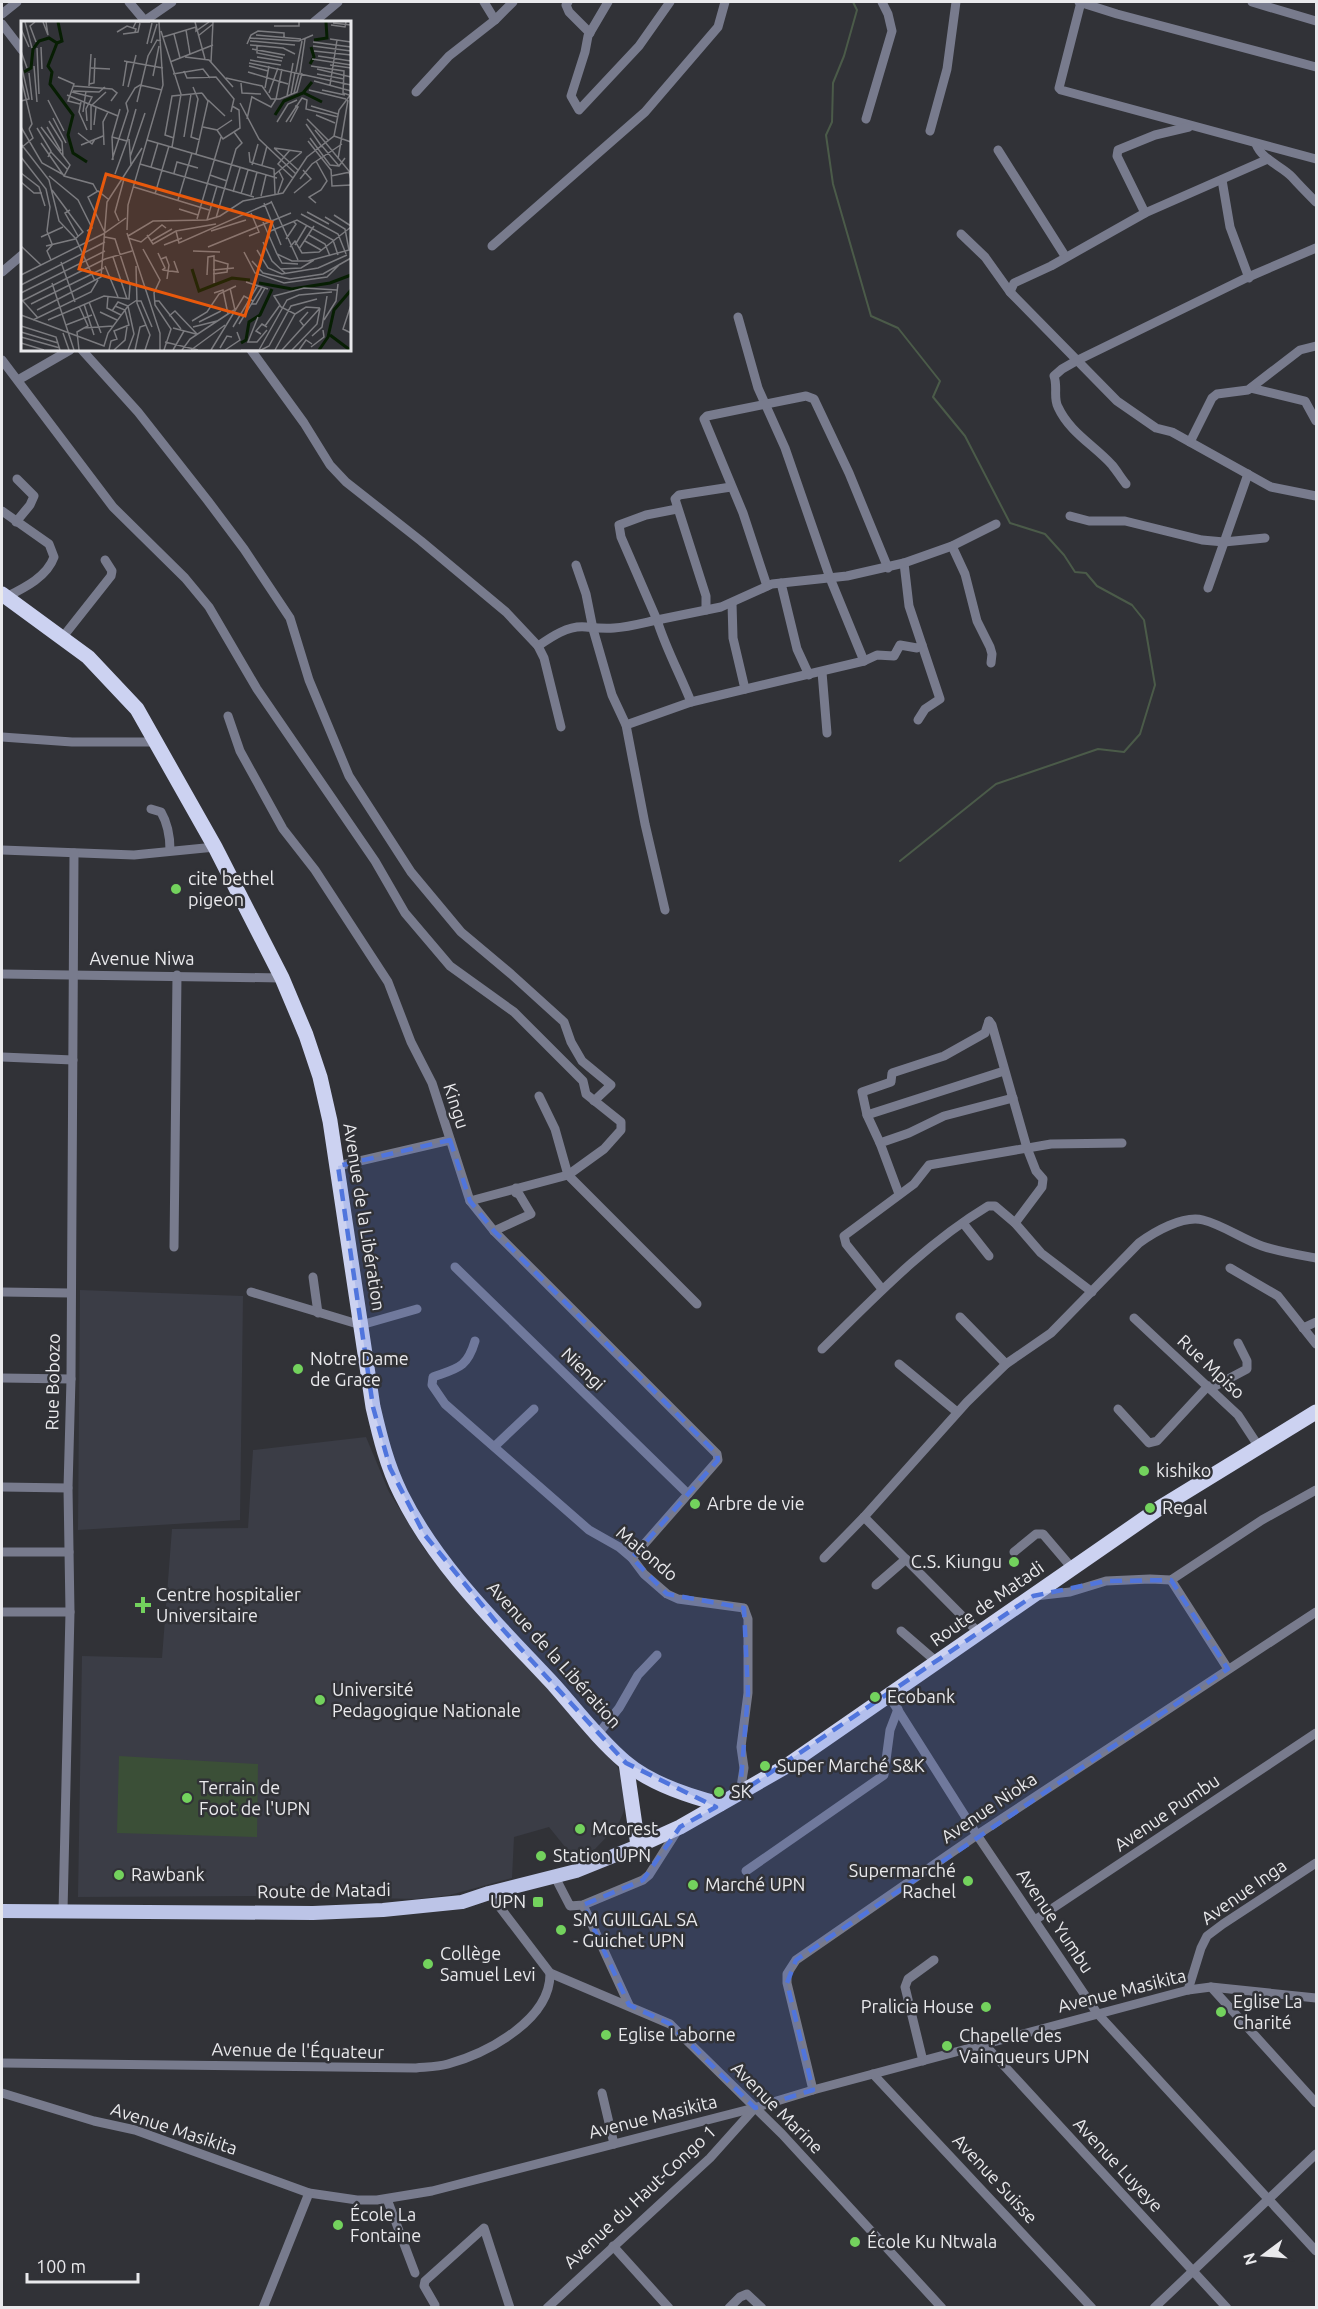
<svg xmlns="http://www.w3.org/2000/svg" width="1318" height="2309" font-family="Ubuntu,sans-serif">
<style>
.built{fill:#3b3d46}
.park{fill:#3b4f37}
.lines{fill:none;stroke-linecap:round;stroke-linejoin:round}
.stream{stroke:#4b5b49;stroke-width:2}
.minor{stroke:#787b8d;stroke-width:9}
.primary{stroke:#bcc4e7;stroke-width:14}
.trunk{stroke:#ccd2f1;stroke-width:15}
.marked{fill:#5075dd;fill-opacity:0.2;stroke:#5075dd;stroke-width:4.5;stroke-dasharray:12 8;stroke-linejoin:round}
.poi-dot{fill:#73d25d;stroke:#313237;stroke-width:2}
.labels{text-anchor:middle;stroke-width:5;stroke-linejoin:round;paint-order:stroke}
.poi-label{font-size:18px;fill:#e9e9ec;stroke:#313237;text-anchor:start}
.street-label{font-size:18px;fill:#e9e9ec;stroke:#313237}
.inset-river{fill:none;stroke:#071e03;stroke-width:3}
.inset-road{fill:none;stroke:#7b7b7f;stroke-width:1.5}
.view{fill:#e8590c;fill-opacity:0.15;stroke:#e8590c;stroke-width:3}
.inset-edge{fill:none;stroke:#e9e9ec;stroke-width:3}
</style>
<rect width="100%" height="100%" fill="#313237"/>
<g class="built">
<path d="M80,1290L243,1296L240,1520L78,1530Z"/>
<path d="M366,1437L389,1492L425,1550L617,1766L625,1786L626,1806L618,1825L595,1849L574,1858L549,1827L514,1837L512,1878L450,1895L416,1899L274,1896L78,1897L82,1656L162,1658L172,1529L248,1528L253,1450Z"/>
</g>
<path class="park" d="M119,1756L258,1764L257,1837L117,1833Z"/>
<g class="lines">
<path class="stream" d="M853,2L857,10L844,56L833,83L832,122L826,135L833,184L871,316L898,328L940,381L933,397L965,436L1010,523L1045,534L1064,555L1075,572L1086,573L1097,586L1132,605L1144,620L1155,685L1140,734L1124,752L1098,749L996,784L900,861"/>
<g class="minor">
<path d="M129,2L145,21"/>
<path d="M484,2L495,20"/>
<path d="M568,2L566,5L569,12L590,33"/>
<path d="M608,2L588,36L585,52L571,96L579,110L639,46L670,2"/>
<path d="M1079,2L1117,14L1316,67"/>
<path d="M1081,2L1059,88L1061,90L1316,159"/>
<path d="M1252,2L1316,21"/>
<path d="M2,14L17,2"/>
<path d="M143,22L172,2"/>
<path d="M314,22L338,2"/>
<path d="M2,24L22,50"/>
<path d="M416,92L449,56L495,20L513,2"/>
<path d="M866,119L892,31L888,14L882,2"/>
<path d="M930,131L947,69L956,2"/>
<path d="M1256,144C1262,160 1282,166 1292,177C1300,186 1308,194 1316,202"/>
<path d="M998,150L1065,256"/>
<path d="M1222,180L1230,227L1249,278"/>
<path d="M1145,213L1117,156L1118,150L1155,135L1189,127"/>
<path d="M961,234L985,257L1010,292L1117,401L1156,428L1172,432L1271,487L1316,496"/>
<path d="M492,246L645,112L718,27L725,2"/>
<path d="M2,272L22,255"/>
<path d="M1010,292L1014,283L1051,266L1145,213L1268,159"/>
<path d="M738,317L758,388L785,448L830,578L864,661"/>
<path d="M82,350L138,412L208,501L244,549L290,618L309,680L349,776L411,872L461,932L511,974L564,1022L571,1042L582,1061L611,1085L594,1101"/>
<path d="M251,350L304,423L330,465L346,482L421,541L506,612L538,646L544,658L561,727"/>
<path d="M2,360L113,507L185,578L209,607L257,689L375,861L405,913L450,966L514,1012L583,1081L586,1094L621,1122V1130L604,1149L568,1175L470,1201"/>
<path d="M18,380L70,350"/>
<path d="M1251,388L1305,401L1316,421"/>
<path d="M1190,442L1212,398L1217,394L1248,390L1300,350L1316,346"/>
<path d="M1126,484C1121,478 1117,471 1112,465C1094,445 1070,433 1058,407C1053,398 1058,387 1054,376L1062,369L1076,361L1246,278L1316,248"/>
<path d="M2,511L49,544L54,557C47,577 24,588 6,597"/>
<path d="M1070,516L1089,521H1125L1202,540L1224,542L1265,538"/>
<path d="M16,522L30,505L34,496L17,479"/>
<path d="M952,546L965,574L977,621L990,647L992,654L991,663"/>
<path d="M904,563L909,606L940,699L925,709L918,720"/>
<path d="M576,565L586,594L593,629L612,695L626,725L645,824L665,910"/>
<path d="M781,583L797,649L809,675"/>
<path d="M767,586L743,513L704,419L707,416L806,396L814,399L849,473L888,568"/>
<path d="M1208,588L1248,474"/>
<path d="M732,603L733,638L745,689"/>
<path d="M706,610V596L675,499L679,495L731,487"/>
<path d="M62,638L111,576L112,571L105,560"/>
<path d="M922,645L917,648L900,645L894,656L877,655L864,661L691,702C680,674 666,649 657,620L721,607L772,584L847,576L904,563L952,546L996,524"/>
<path d="M538,646C551,637 568,625 586,627C596,628 604,629 614,628C628,627 643,623 657,620L621,537L619,525L646,515L677,509"/>
<path d="M822,672L827,733"/>
<path d="M228,716L240,751L283,829L315,870L388,982L411,1042L432,1083L470,1201L494,1231L717,1454L718,1460L632,1558"/>
<path d="M626,725L691,702"/>
<path d="M2,737L72,742H157"/>
<path d="M151,809L161,812C168,824 170,836 170,850"/>
<path d="M2,850L134,855L215,847"/>
<path d="M2,974L282,978"/>
<path d="M989,1021L992,1025L1027,1148L1036,1171L1043,1179L1042,1187L1015,1223"/>
<path d="M2,1057L73,1060"/>
<path d="M539,1096L555,1129L568,1175L697,1304"/>
<path d="M867,1115L862,1092L891,1082L892,1073L944,1056L985,1033L989,1021"/>
<path d="M880,1143L867,1115L1004,1071"/>
<path d="M338,1166L450,1140"/>
<path d="M899,1194L880,1143L909,1133L944,1116L1013,1098"/>
<path d="M963,1223L989,1256"/>
<path d="M494,1231L531,1214L519,1194L516,1193V1188"/>
<path d="M174,1247L177,975"/>
<path d="M455,1267L688,1494"/>
<path d="M1230,1268L1278,1296L1316,1344"/>
<path d="M313,1277L318,1313"/>
<path d="M882,1289L846,1244L844,1236L914,1184L929,1165L1051,1144L1122,1143"/>
<path d="M2,1292L70,1293"/>
<path d="M251,1292L361,1325L417,1309"/>
<path d="M960,1317L1006,1364"/>
<path d="M1134,1318L1238,1415L1259,1447"/>
<path d="M1303,1328L1316,1322"/>
<path d="M475,1341C467,1368 458,1368 433,1377L432,1385L445,1404L589,1530L619,1547L632,1558L644,1574L667,1594L678,1599L744,1608L748,1619V1693L741,1747L744,1768L740,1793"/>
<path d="M822,1349C874,1298 925,1244 988,1206H995L1015,1223L1041,1253L1092,1292"/>
<path d="M899,1364L957,1412"/>
<path d="M2,1378L71,1379"/>
<path d="M1118,1409L1149,1443L1157,1441L1208,1386H1215L1247,1369V1361L1238,1343"/>
<path d="M495,1446L534,1409"/>
<path d="M2,1487L68,1488"/>
<path d="M864,1517L979,1633"/>
<path d="M2,1552H69"/>
<path d="M1014,1552L1036,1534H1043L1072,1568"/>
<path d="M824,1558L864,1517L967,1402L1006,1364L1051,1333L1139,1243C1154,1232 1183,1215 1203,1220C1223,1225 1242,1239 1262,1246C1280,1252 1299,1255 1316,1258"/>
<path d="M1171,1580L1228,1669"/>
<path d="M876,1585L906,1559"/>
<path d="M1035,1596L1070,1592L1106,1581L1150,1579L1171,1580L1262,1520L1316,1490"/>
<path d="M2,1612H70"/>
<path d="M901,1631L938,1663"/>
<path d="M889,1696L977,1835L1097,2013L1316,2251"/>
<path d="M598,1734L619,1708L638,1675L657,1655"/>
<path d="M746,1871L884,1775L890,1730L898,1709"/>
<path d="M555,1877L570,1906L583,1905L643,1880L649,1875L677,1831"/>
<path d="M489,1893L550,1973L670,2024L782,2134L942,2308"/>
<path d="M583,1905L629,2005"/>
<path d="M63,1911L70,1612L68,1488L71,1379L74,853"/>
<path d="M1035,1920L1316,1733"/>
<path d="M1211,1987L1316,2103"/>
<path d="M1188,1990L1201,1948L1207,1936L1223,1924L1316,1863"/>
<path d="M984,2044L1227,2308"/>
<path d="M923,2061L905,1987L908,1979L934,1960"/>
<path d="M2,2063L416,2068C426,2067 438,2067 448,2064C487,2053 551,2020 550,1973"/>
<path d="M873,2074L1092,2308"/>
<path d="M813,2090L787,1983V1974L796,1960L977,1835L1316,1612"/>
<path d="M2,2093L94,2121L135,2130L309,2193L357,2200H377L432,2191L754,2108L813,2090L1188,1990L1211,1987L1316,1998"/>
<path d="M602,2093L614,2144"/>
<path d="M387,2199L415,2273"/>
<path d="M613,2246L669,2308"/>
<path d="M435,2305L424,2286L425,2281L484,2228L510,2308"/>
<path d="M263,2308L309,2193"/>
<path d="M547,2308L710,2158L753,2110"/>
<path d="M729,2308L740,2297L747,2294L762,2308"/>
<path d="M1154,2308L1316,2154"/>
</g>
<path class="primary" d="M2,1911L313,1913L383,1910L462,1902L489,1893L576,1871L638,1846"/>
<g class="trunk">
<path d="M2,594L88,657L137,709L215,847L282,978L306,1035L320,1077L330,1121L373,1407C380,1437 387,1466 401,1494C437,1567 499,1626 554,1685C577,1711 599,1740 625,1762C651,1784 688,1796 720,1804"/>
<path d="M626,1763L638,1846L680,1827L785,1767L1161,1507L1316,1412"/>
</g>
</g>
<path class="marked" d="M450,1140L470,1201L494,1231L717,1454L718,1460L632,1558L667,1594L744,1608L748,1693L740,1793L1033,1596L1106,1581L1171,1580L1228,1669L796,1960L787,1983L813,2090L755,2108L670,2024L629,2005L583,1905L643,1880L680,1827L716,1807L626,1763L496,1622L424,1534L390,1468L373,1407L338,1166Z"/>
<g class="poi-dot">
<circle cx="176" cy="889" r="6"/>
<circle cx="298" cy="1369" r="6"/>
<circle cx="1144" cy="1471" r="6"/>
<circle cx="695" cy="1504" r="6"/>
<circle cx="1150" cy="1508" r="6"/>
<circle cx="1014" cy="1562" r="6"/>
<path d="M140 1596h6v6h6v6h-6v6h-6v-6h-6v-6h6z"/>
<circle cx="875" cy="1697" r="6"/>
<circle cx="320" cy="1700" r="6"/>
<circle cx="765" cy="1766" r="6"/>
<circle cx="719" cy="1792" r="6"/>
<circle cx="187" cy="1798" r="6"/>
<circle cx="580" cy="1829" r="6"/>
<circle cx="541" cy="1856" r="6"/>
<circle cx="119" cy="1875" r="6"/>
<circle cx="968" cy="1881" r="6"/>
<circle cx="693" cy="1885" r="6"/>
<rect x="532" y="1896" width="12" height="12" rx="3"/>
<circle cx="561" cy="1930" r="6"/>
<circle cx="428" cy="1964" r="6"/>
<circle cx="986" cy="2007" r="6"/>
<circle cx="1221" cy="2012" r="6"/>
<circle cx="606" cy="2035" r="6"/>
<circle cx="947" cy="2046" r="6"/>
<circle cx="338" cy="2225" r="6"/>
<circle cx="855" cy="2242" r="6"/>
</g>
<g class="labels">
<g class="poi-label">
<text x="188" y="885">cite bethel<tspan x="188" dy="21">pigeon</tspan></text>
<text x="310" y="1365">Notre Dame<tspan x="310" dy="21">de Grace</tspan></text>
<text x="1156" y="1477">kishiko</text>
<text x="707" y="1510">Arbre de vie</text>
<text x="1162" y="1514">Regal</text>
<text x="1002" y="1568" text-anchor="end">C.S. Kiungu</text>
<text x="156" y="1601">Centre hospitalier<tspan x="156" dy="21">Universitaire</tspan></text>
<text x="332" y="1696">Université<tspan x="332" dy="21">Pedagogique Nationale</tspan></text>
<text x="887" y="1703">Ecobank</text>
<text x="777" y="1772">Super Marché S&amp;K</text>
<text x="199" y="1794">Terrain de<tspan x="199" dy="21">Foot de l'UPN</tspan></text>
<text x="731" y="1798">SK</text>
<text x="592" y="1835">Mcorest</text>
<text x="553" y="1862">Station UPN</text>
<text x="956" y="1877" text-anchor="end">Supermarché<tspan x="956" dy="21">Rachel</tspan></text>
<text x="131" y="1881">Rawbank</text>
<text x="705" y="1891">Marché UPN</text>
<text x="526" y="1908" text-anchor="end">UPN</text>
<text x="573" y="1926">SM GUILGAL SA<tspan x="573" dy="21">- Guichet UPN</tspan></text>
<text x="440" y="1960">Collège<tspan x="440" dy="21">Samuel Levi</tspan></text>
<text x="1233" y="2008">Eglise La<tspan x="1233" dy="21">Charité</tspan></text>
<text x="974" y="2013" text-anchor="end">Pralicia House</text>
<text x="618" y="2041">Eglise Laborne</text>
<text x="959" y="2042">Chapelle des<tspan x="959" dy="21">Vainqueurs UPN</tspan></text>
<text x="350" y="2221">École La<tspan x="350" dy="21">Fontaine</tspan></text>
<text x="867" y="2248">École Ku Ntwala</text>
</g>
<g class="street-label">
<text x="142" y="965">Avenue Niwa</text>
<text transform="translate(456 1106) rotate(72)" y="6">Kingu</text>
<text transform="translate(364 1217) rotate(81)" y="6">Avenue de la Libération</text>
<text transform="translate(1211 1367) rotate(43)" y="6">Rue Mpiso</text>
<text transform="translate(583 1369) rotate(44)" y="6">Niengi</text>
<text transform="translate(53 1382) rotate(-89)" y="6">Rue Bobozo</text>
<text transform="translate(647 1554) rotate(40)" y="6">Matondo</text>
<text transform="translate(987 1604) rotate(-35)" y="6">Route de Matadi</text>
<text transform="translate(554 1655) rotate(48)" y="6">Avenue de la Libération</text>
<text transform="translate(989 1808) rotate(-34)" y="6">Avenue Nioka</text>
<text transform="translate(1167 1813) rotate(-34)" y="6">Avenue Pumbu</text>
<text transform="translate(324 1891) rotate(-1)" y="6">Route de Matadi</text>
<text transform="translate(1244 1892) rotate(-35)" y="6">Avenue Inga</text>
<text transform="translate(1055 1921) rotate(56)" y="6">Avenue Yumbu</text>
<text transform="translate(1122 1991) rotate(-14)" y="6">Avenue Masikita</text>
<text transform="translate(298 2051) rotate(1)" y="6">Avenue de l'Équateur</text>
<text transform="translate(777 2108) rotate(45)" y="6">Avenue Marine</text>
<text transform="translate(653 2117) rotate(-14)" y="6">Avenue Masikita</text>
<text transform="translate(174 2129) rotate(18)" y="6">Avenue Masikita</text>
<text transform="translate(1118 2165) rotate(47)" y="6">Avenue Luyeye</text>
<text transform="translate(995 2179) rotate(47)" y="6">Avenue Suisse</text>
<text transform="translate(640 2197) rotate(-43)" y="6">Avenue du Haut-Congo 1</text>
</g>
</g>
<g transform="translate(21 21)">
<rect width="330" height="330" fill="#313237"/>
<path class="inset-river" d="M37,1L41,20L36,22L27,45L31,51L29,63L52,94L47,114L52,132L66,141M293,19L306,17L305,1M289,43L293,36L290,26M3,51L10,47L12,28L18,20L28,17L36,22M283,72L301,81M254,94L263,80L282,72L291,61M171,248L178,270L211,257L229,259M238,262L271,268L309,262L330,254M309,314L329,329M220,322L225,319L228,301L239,294L251,268M298,329L307,316L313,289L330,269"/>
<path class="inset-road" d="M4,1L11,27M14,1L9,5L15,21M22,1L27,14L25,1M174,1L184,38M312,2L330,4M310,4L324,6L325,1M253,5H278V1M112,7L115,1H129M0,8L8,26M165,9L169,33M140,10L160,73L151,126M96,11L106,5L115,8L114,11M102,13L117,11L119,2M153,13L159,37M235,14L280,18M177,15L192,3M142,16L175,6V10L188,1M228,17L278,20L292,14M309,18L330,21M229,20L274,24M292,21L330,26M130,22L136,3M126,23L131,2M226,23L230,14L237,10L263,12V16M229,24L262,27L274,33M236,25V32L262,37M292,25L330,30M20,26L21,48M16,27L18,73M231,28L264,34M0,30L6,47M293,30L330,34M297,35L330,40M164,36L188,39L212,66M236,36L261,40M291,38L330,44M229,39L260,44M103,40L142,47M149,41L192,24M190,41L192,1M228,42L330,64M0,43L8,78L0,80M309,44L330,47M13,45L16,81M228,45L247,50M290,45L323,50L322,72L328,74M70,47L89,48M296,48L330,56M163,50L166,57L195,56L213,78L210,91M227,51L267,63M275,51L281,20M8,52L11,79M279,52L284,18M152,53L182,48L189,57M296,53L323,58M132,55L138,25M37,56L53,63L47,80L59,83M0,57L11,103L8,108M205,57L241,65L250,78H259L276,71L281,52M293,60L330,70M220,62L221,72L240,73M68,63L73,62L74,37M309,64L316,19M53,65L91,68L96,72L90,80M68,65L70,33M102,65L106,40M107,66L115,34M172,66L177,78L170,116L179,119M244,67L248,45M288,69L325,78M301,69L324,74M52,70L78,71L84,66M51,71L71,76L65,88L66,100M248,72L257,47M273,72L278,52M270,73L274,51M46,74L97,95M266,75L272,42M231,76L250,86L255,78M255,78L261,48M27,79L43,110M187,79L204,95M60,81L58,91L66,109M116,81L127,35L136,19L140,20M219,82L238,118L275,153M71,84L85,71M290,85L317,93M99,88L91,116L106,120L115,88M62,91L65,70M295,94L314,102M32,97L45,122M226,98L231,75M286,98L308,120M28,100L41,121L42,135M256,101L267,83L276,79M265,101L281,77L286,79L285,88L317,96M269,101L277,86L274,85M285,103L301,126M73,104L75,86M0,106L21,142L41,153M20,106L49,144L43,155M26,106L40,130M182,106L196,109L202,118L219,107L218,89L211,85M16,107L30,130L27,136M70,109V84M196,109L211,99M294,109L328,150L330,159M57,112L71,123L74,118M313,115L330,121M91,116L92,139M163,116L170,73M153,117L144,114L151,75L181,72M289,117L309,144L318,145M108,118L110,145M126,119L256,157M287,120L310,149M20,122L43,155L72,163L76,170M0,123L28,159L38,200L55,218L74,260M60,124L82,115M83,124L82,101L87,91M301,125L318,145L324,137M0,127L12,117L8,108M253,127L281,131M253,127L277,149M269,129L257,143L272,157M30,131L47,149M228,131L229,141L253,148L254,173M175,133L187,80L181,72M0,136L25,168L29,186L26,210L31,223M109,136L124,92M317,138L327,79M91,139L107,90L105,82L114,67L119,64L141,69M295,140L306,160L300,169L288,176L295,182M119,143L233,176M231,144L237,123M241,144L246,125M130,146L137,122M310,148L311,165L330,164M0,152L18,166L24,185M153,152L156,141L177,147M94,153L106,120M189,154L206,160M253,154L281,131M28,155L57,179L71,207L66,210M310,155L329,151M279,158L291,143L321,123M0,161L13,172H21M113,166L188,189M212,171L219,147M257,172L262,158L258,150M273,172L290,158L282,149M134,173L148,125M220,173L227,149M230,174L236,151M240,175L245,154M157,179L171,132M250,180L277,239M243,182L260,224M158,188L177,194M49,189L44,192L57,215M286,191L308,203M280,193L317,213L325,233M313,194L330,205M195,197L215,128L221,122L213,111M176,198L200,116M186,199L196,165M98,200L94,191L103,158M242,201L256,233L271,240H287L328,229L324,208L304,196M106,209L107,184L142,64L138,1M83,210L67,176L77,170L87,178M155,210L158,222L251,181M190,210L225,199M247,211L276,199L312,219L317,234M106,212L139,312V329M126,214L132,223L155,210L195,203M288,214L304,223L309,235M107,215L132,200L186,199L199,195L222,180L262,172L286,136L313,115L318,89L330,73M228,215L238,211L230,192M20,216L42,206M107,217L120,221L141,204L145,207M265,218L275,203L272,200M130,220L151,208M284,220L300,229M242,221L251,240L264,252M143,224L161,217M274,224L286,204M0,225L20,244M25,225L54,218L62,211L31,169M187,226L270,192M269,226L274,220L281,232L298,231L330,206M122,228L139,259L133,272L134,284L150,308L143,329M278,228L293,205M236,229L247,247L261,253L297,247L326,234M172,230L199,231M223,231L234,252L263,262L306,256L319,243M255,231L261,242L277,243M137,232L144,247L141,249M92,236L106,278M140,238L145,236L148,244L146,258M30,239L26,230L32,223M231,240L242,252L269,258L302,253L330,237M40,241L54,281M84,245L97,276M115,245L116,282L129,314L124,329M259,248L280,247L293,239M142,249L157,251L153,240M192,249L213,247M192,253L206,251L207,243L193,239M0,254L82,213L105,197M186,254L187,236L193,235V262M225,261L247,268M31,262L53,329M0,264L84,221M209,267L214,289M0,272L84,230M193,272L202,269L207,293M87,275L86,287L100,294M1,279L17,297M1,280L84,238L111,230M116,280H120L131,306M133,280H138L160,308M68,281L80,312M10,283L83,247M63,283L73,314M230,283H235L244,267M330,284L322,308L330,312M58,285L67,305L63,307M16,289L80,256L86,181L121,127M91,290L97,281L107,285L113,313L107,329M79,291L96,299M274,293L260,286L253,275L283,267L316,269M0,294L83,325L87,312L107,285L116,279M148,295L154,290L176,313M237,296L227,321H236L246,309M12,299L70,271L77,259M27,299L83,275L108,278L109,264L94,218L84,216M303,299L315,280L317,263M171,300L186,291L198,273L215,265M178,301L200,290M218,303L241,266M45,304L71,294M0,305L35,316L39,329M244,305L259,284M283,305L279,300L287,291M172,306L196,300M212,306L237,264M63,307L92,305M152,307L175,313M0,311L37,322M42,312L48,329M240,313L235,310L241,303L246,306M291,315L301,306L306,275M0,316L39,327M144,321L177,329M0,322L23,329M290,326L303,316L302,309M199,327L206,315L211,316M58,329L56,311L63,307M88,329L90,320L96,318L93,310L108,304L104,289L94,285M93,329L104,319L106,306M114,329L119,306L125,304M152,329L163,310M161,329L169,318L213,289M170,329L204,304M190,329L223,275L232,280M204,329L219,319L216,311M220,329H240M238,329L266,279L278,274L311,271M240,329L248,325L270,285L296,278M254,329L274,293L285,286L299,287M261,329L299,287M271,329L296,303L299,287M278,329L285,319L291,323"/>
<path class="view" d="M85,153L251,201L224,295L58,248Z"/>
<rect width="330" height="330" class="inset-edge"/>
</g>
<rect width="1318" height="2309" fill="none" stroke="#e9e9ec" stroke-width="6"/>
<g transform="translate(1264 2255) rotate(254)" stroke="#313237" stroke-width="4.5" paint-order="stroke">
<path d="M0-4.5L10 22L0 15L-10 22Z" fill="#e9e9ec"/>
<text y="-9" font-size="16" font-weight="bold" text-anchor="middle" fill="#e9e9ec">N</text>
</g>
<path d="M27 2273v9h111v-9" fill="none" stroke="#e9e9ec" stroke-width="3"/>
<text x="36" y="2273" font-size="18" fill="#e9e9ec" stroke="#313237" stroke-width="4.5" paint-order="stroke">100 m</text>
</svg>
